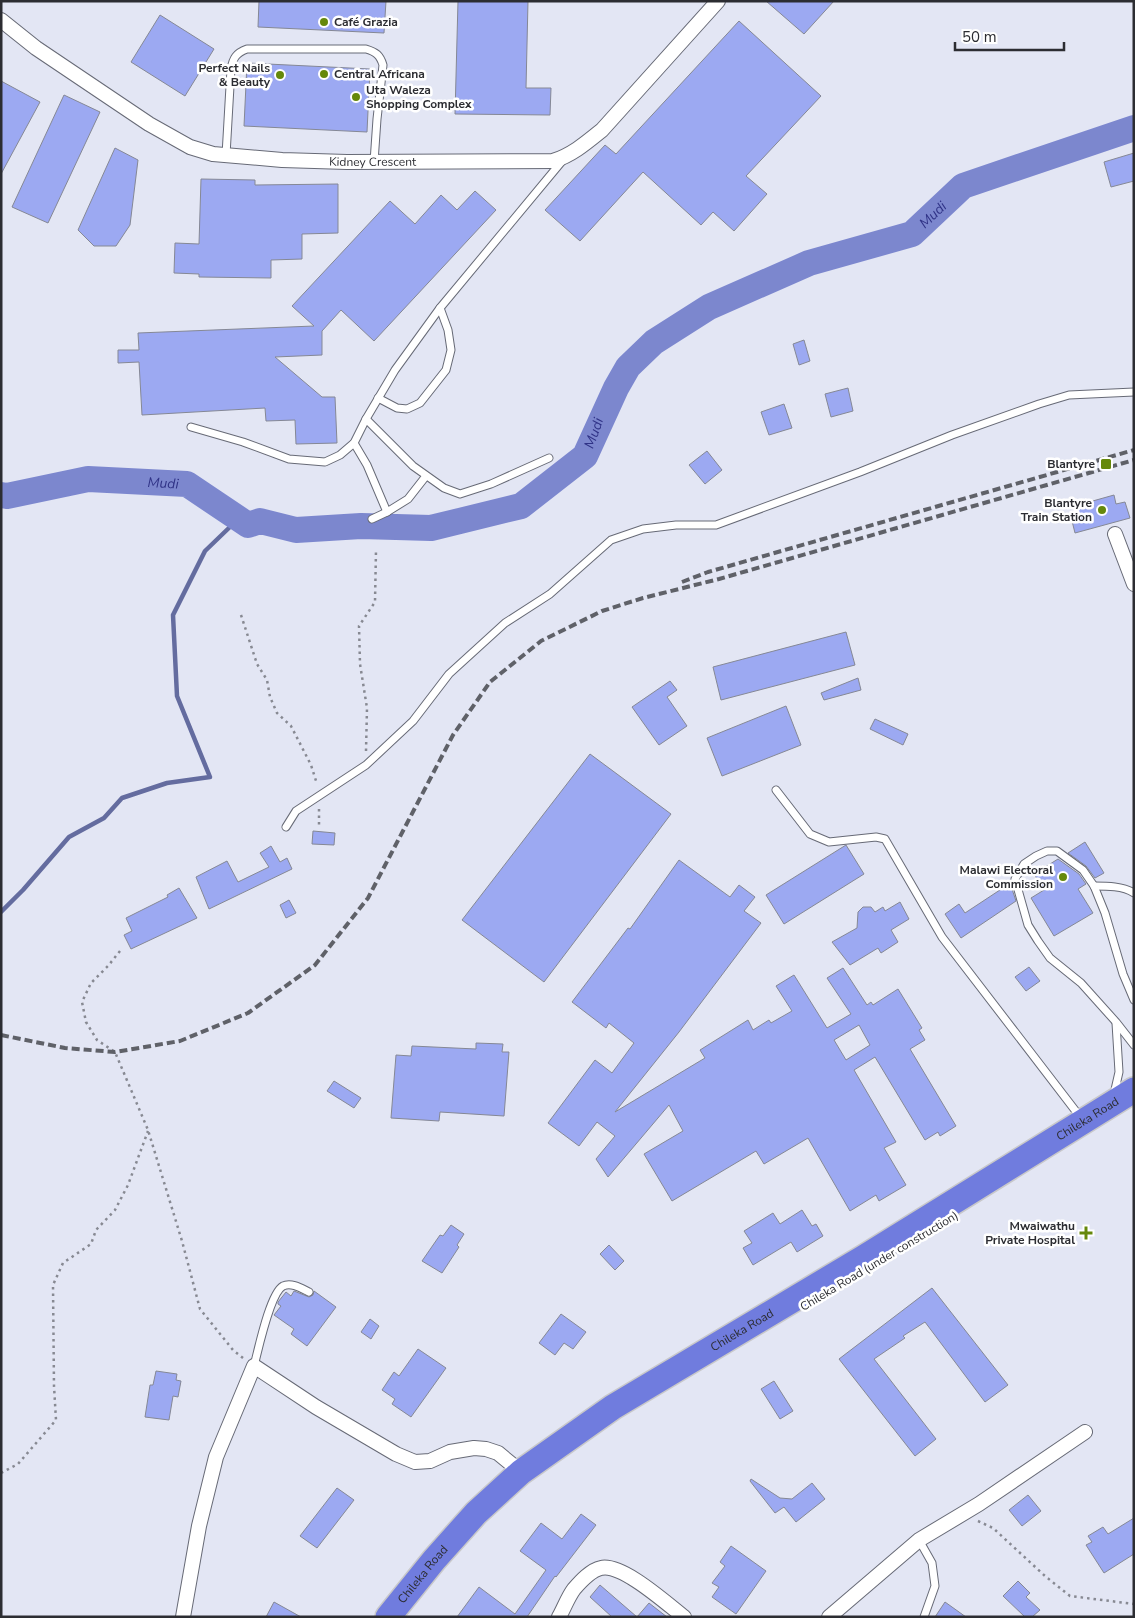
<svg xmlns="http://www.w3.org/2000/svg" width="1135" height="1618" font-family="'Nunito Sans',sans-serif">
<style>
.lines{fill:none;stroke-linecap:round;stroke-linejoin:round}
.stream{stroke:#646c9f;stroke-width:4.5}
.river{stroke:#7c87ce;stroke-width:26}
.building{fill:#9ca9f2;stroke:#858895;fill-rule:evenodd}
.lane-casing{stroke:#676a76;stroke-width:9}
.street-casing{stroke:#676a76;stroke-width:16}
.highway-casing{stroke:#c8c8ca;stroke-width:28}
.path{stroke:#878992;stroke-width:2.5;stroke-dasharray:2.5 4;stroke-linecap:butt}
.lane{stroke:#fff;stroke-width:7}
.street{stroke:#fff;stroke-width:14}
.highway{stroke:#707cde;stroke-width:25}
.rail{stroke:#5f6168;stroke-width:4;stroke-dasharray:8 4;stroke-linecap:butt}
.poi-dot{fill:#65880b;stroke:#fff;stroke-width:2}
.labels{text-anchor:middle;stroke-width:5;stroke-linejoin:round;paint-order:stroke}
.poi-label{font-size:12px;font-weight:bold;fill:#2c2d32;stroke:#fff;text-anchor:end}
.street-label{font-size:12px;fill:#2c2d32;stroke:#fff}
.water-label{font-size:14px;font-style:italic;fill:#303387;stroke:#fff}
</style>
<rect width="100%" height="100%" fill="#e3e6f4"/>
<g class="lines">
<path class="stream" id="s1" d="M1,912L23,890L69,837L104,818L122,798L167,783L210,777L177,696L173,615L205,551L232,525L275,524L319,535L375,534L466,524L534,501L580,470L595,429L609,386L626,364L651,338L697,313L707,303L809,263"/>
<path class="river" id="s2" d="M1,495L7,496L88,479L187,484L248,525L260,521L296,530L361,526L431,528L521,506L585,456L616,388L628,367L654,342L709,307L809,263L912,234L963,186L1134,128"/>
</g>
<g class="building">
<path d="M259,1H386L384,33L258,27Z"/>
<path d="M458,1H528L526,88H551L550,115L455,114Z"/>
<path d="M766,1H834L804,34Z"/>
<path d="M160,15L214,49L185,96L131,62Z"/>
<path d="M739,21L821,96L746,176L767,194L734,231L713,212L701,225L643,172L580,241L545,210L605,145L616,154Z"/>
<path d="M247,63L370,69L367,132L244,126Z"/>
<path d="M1,81L40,102L1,174Z"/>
<path d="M64,95L100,112L48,223L12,207Z"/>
<path d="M115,148L138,160L130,225L116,246H94L78,230Z"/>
<path d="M1134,153V181L1111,187L1104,162Z"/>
<path d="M201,179L255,180V185L338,184V233L302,234V259L271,260V278L199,277V274L174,273L175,243L199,244Z"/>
<path d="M475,191L496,210L374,341L341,310L322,331V355L275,357L322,397H335L337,443L296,444L295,420L266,421L265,408L142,415L139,362L118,363V350H139L138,333L314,326L292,306L390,201L415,224L441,195L457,210Z"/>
<path d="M804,340L810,361L799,365L793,344Z"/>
<path d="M848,388L853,411L831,417L825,394Z"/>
<path d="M784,404L792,428L769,435L761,412Z"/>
<path d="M707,451L722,470L705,484L689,465Z"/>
<path d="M1114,495L1116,504L1125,502L1130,518L1075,533L1071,517L1078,515L1075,506Z"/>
<path d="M846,632L855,665L721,700L713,667Z"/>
<path d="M858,678L861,690L824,700L821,693Z"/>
<path d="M670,681L677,690L667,697L687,726L659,745L632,707Z"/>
<path d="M786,706L801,745L722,776L707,738Z"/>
<path d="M875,719L908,734L903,745L870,729Z"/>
<path d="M590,754L671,814L544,982L462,920Z"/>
<path d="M313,831L335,833L334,845L312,844Z"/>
<path d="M1085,842L1104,873L1095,878L1086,866L1068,853Z"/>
<path d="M846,845L864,874L784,924L766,895Z"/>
<path d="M271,846L280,862L287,858L292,869L209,909L196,877L227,861L238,882L269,867L260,853Z"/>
<path d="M1058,859L1079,874L1086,884L1078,889L1093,913L1054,936L1031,898L1044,890L1034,874Z"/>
<path d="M679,860L730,897L739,885L755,897L744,911L761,923L679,1032L615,1112L705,1058L700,1050L748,1020L753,1030L769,1020L771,1023L792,1011L776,986L794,975L827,1028L851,1014L827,978L843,968L867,1005L871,1002L873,1005L898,989L922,1028L919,1030L925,1040L910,1049L956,1126L940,1136L938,1132L925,1140L875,1057L854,1070L896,1142L884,1148L906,1185L879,1201L876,1195L850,1211L808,1138L764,1164L756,1151L672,1201L644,1154L683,1131L669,1105L608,1177L596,1159L615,1136L597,1122L579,1146L548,1123L595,1060L612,1073L634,1043L609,1023L606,1028L572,1002L628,928L630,929ZM859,1025L870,1045L846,1060L834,1040Z"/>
<path d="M1009,884L1012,889L1016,901L961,938L945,914L959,904L965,913Z"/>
<path d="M179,888L197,918L131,949L124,935L132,931L126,918L168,897L167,895Z"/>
<path d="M289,900L296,913L286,918L280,905Z"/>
<path d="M900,902L909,919L891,930L898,942L881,953L878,948L850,965L832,942L857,928L858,912L863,907H871L875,912L883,907L885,911Z"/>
<path d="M1029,967L1040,981L1026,991L1015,977Z"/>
<path d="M476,1043L503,1044L502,1052H509L504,1116L440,1112L439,1121L391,1118L396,1055L411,1056L412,1046L476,1049Z"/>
<path d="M334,1081L361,1098L354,1108L327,1091Z"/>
<path d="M802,1210L812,1226L816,1224L823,1236L797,1252L791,1242L753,1265L743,1248L752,1243L744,1231L773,1213L780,1224Z"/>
<path d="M451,1225L464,1234L457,1245L459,1247L442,1273L422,1261L440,1235L443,1236Z"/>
<path d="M609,1245L624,1261L615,1270L600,1254Z"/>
<path d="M932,1288L1008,1385L985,1402L925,1322L903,1336L905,1338L874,1359L936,1439L915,1456L839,1359Z"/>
<path d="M294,1291L309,1297L313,1295L314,1291L336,1307L307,1346L291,1334L294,1329L274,1315L281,1306L278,1304V1302L286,1292L291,1296Z"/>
<path d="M561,1314L586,1332L573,1349L564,1343L555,1355L539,1343Z"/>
<path d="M370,1319L379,1326L371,1339L361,1332Z"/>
<path d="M418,1349L446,1368L411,1417L392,1404L395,1399L382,1390L394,1372L399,1376Z"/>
<path d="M156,1371L177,1374L176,1380L181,1381L178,1397L173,1396L169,1420L145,1417L150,1385H153Z"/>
<path d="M774,1381L793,1411L780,1419L761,1389Z"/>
<path d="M751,1479L780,1498L792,1499L812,1483L825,1499L796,1522L784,1507L775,1513L750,1481Z"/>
<path d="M337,1488L354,1500L317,1548L300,1536Z"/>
<path d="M1028,1495L1041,1511L1022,1526L1009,1510Z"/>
<path d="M581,1514L596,1525L556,1577L555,1576L527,1617H457L479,1587L515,1614L546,1570L520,1551L541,1523L562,1539Z"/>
<path d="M1134,1518V1554L1104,1573L1086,1545L1092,1542L1088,1536L1103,1527L1108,1534Z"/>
<path d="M731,1546L766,1571L736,1614L712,1597L719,1587L712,1583L725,1566L720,1562Z"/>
<path d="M1018,1581L1030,1593L1026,1597L1040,1610L1032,1617H1025L1003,1596Z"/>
<path d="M600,1585L637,1617H612L590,1597Z"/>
<path d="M274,1602L301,1617H266Z"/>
<path d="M945,1602L966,1617H935Z"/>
<path d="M649,1603L667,1617H637Z"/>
</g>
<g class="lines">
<defs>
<g id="lane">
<path d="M226,155L231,69C233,58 236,53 247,49H366C376,52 380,55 383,65L377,119L374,162"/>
<path d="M378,398L397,408L407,409L420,403L446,370L451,350L448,330L440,308"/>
<path d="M366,419L413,466L444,488L460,494L491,484L549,458"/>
<path d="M191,427L243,442L289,459L325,462L340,455L354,443L366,419L395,370L440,308L563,160"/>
<path d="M354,443L367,465L387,512"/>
<path d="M372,519L387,512L408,499L426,476"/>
<path d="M776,790L810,834L829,842L876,837L885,839L942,937L1081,1118"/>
<path d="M286,827L296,811L366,765L413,721L449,674L505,623L550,594L611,540L643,529L676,525H716L860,472L952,435L1039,404L1069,395L1134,392"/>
<path d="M1094,886C1107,886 1123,886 1134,893"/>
<path d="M1134,1000L1123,974L1105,913L1094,886L1083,870L1057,851H1047L1036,856L1024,864L1015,879L1028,925L1038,941L1050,958L1081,983L1116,1022L1134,1045"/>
<path d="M1114,1094L1119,1072L1116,1023"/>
<path d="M254,1366C258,1351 270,1293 283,1286C291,1282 301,1288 309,1292"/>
<path d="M919,1540L932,1563L935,1586L924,1617"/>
</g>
<g id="street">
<path id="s3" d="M1,20L36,48L149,124L190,147L213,154L282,160L347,162L553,161C572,155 586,143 602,130L718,1"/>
<path d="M1115,534L1134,584"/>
<path d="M183,1617L199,1526L216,1457L254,1366L316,1407L396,1454L415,1462L430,1461L450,1452L474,1448L486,1449L498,1453L521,1472"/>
<path d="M559,1617C564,1608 568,1597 574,1589C581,1581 591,1570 601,1568C622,1563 667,1604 684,1617"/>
<path d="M829,1617L919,1540L979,1504L1085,1432"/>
</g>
<g id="highway">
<path id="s4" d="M388,1617L434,1560L476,1513L521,1472L613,1407L863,1258L1134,1090"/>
</g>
</defs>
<use href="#lane" class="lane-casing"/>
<use href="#street" class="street-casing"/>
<use href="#highway" class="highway-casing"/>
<g class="path">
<path d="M241,615L257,664L267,680L270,697L277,713L291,726L311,765L317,784"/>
<path d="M366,751L367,708L360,664L359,626L375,602L376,550"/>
<path d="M319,809V827"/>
<path d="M120,951L108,966L91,983L82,1002L86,1022L97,1040L115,1052L148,1130L182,1241L200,1309L233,1350L243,1358"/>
<path d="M1,1473L18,1464L56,1420L54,1386L53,1285L63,1263L91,1244L96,1230L115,1210L128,1185L148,1131"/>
<path d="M978,1521L993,1528L1045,1576L1070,1596L1134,1604"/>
</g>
<use href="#lane" class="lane"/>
<use href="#street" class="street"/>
<use href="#highway" class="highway"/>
<g class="rail">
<path d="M682,582L708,572L1134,450"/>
<path d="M1,1035L65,1048L115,1052L180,1041L248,1013L315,965L368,898L453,735L490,682L541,641L602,611L643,598L719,579L1134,460"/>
</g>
</g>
<g class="poi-dot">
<circle cx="324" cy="22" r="5"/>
<circle cx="324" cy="74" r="5"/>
<circle cx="280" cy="75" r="5"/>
<circle cx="356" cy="97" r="5"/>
<rect x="1100" y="458" width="12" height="12" rx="2.5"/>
<circle cx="1102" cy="510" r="5"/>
<circle cx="1063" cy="877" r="5"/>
<path d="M1083.5 1225.5h5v5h5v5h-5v5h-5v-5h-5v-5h5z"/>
</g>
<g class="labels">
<g class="poi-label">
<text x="334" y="26" text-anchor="start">Café Grazia</text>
<text x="270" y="72">Perfect Nails<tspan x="270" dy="14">&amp; Beauty</tspan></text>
<text x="334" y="78" text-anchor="start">Central Africana</text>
<text x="366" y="94" text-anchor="start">Uta Waleza<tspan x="366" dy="14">Shopping Complex</tspan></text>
<text x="1095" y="468">Blantyre</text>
<text x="1092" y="507">Blantyre<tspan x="1092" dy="14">Train Station</tspan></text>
<text x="1053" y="874">Malawi Electoral<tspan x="1053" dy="14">Commission</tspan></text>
<text x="1075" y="1230">Mwaiwathu<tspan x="1075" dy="14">Private Hospital</tspan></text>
</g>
<g class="street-label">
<text dy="4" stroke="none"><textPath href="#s3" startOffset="412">Kidney Crescent</textPath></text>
<text dy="4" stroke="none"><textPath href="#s4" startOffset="865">Chileka Road</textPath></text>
<text transform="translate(879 1261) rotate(-31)" y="4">Chileka Road (under construction)</text>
<text dy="4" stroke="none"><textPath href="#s4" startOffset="460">Chileka Road</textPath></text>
<text dy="4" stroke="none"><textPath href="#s4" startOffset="55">Chileka Road</textPath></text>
</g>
<g class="water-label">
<text dy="5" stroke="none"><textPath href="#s2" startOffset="1065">Mudi</textPath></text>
<text dy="5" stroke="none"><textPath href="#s1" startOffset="939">Mudi</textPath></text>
<text dy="5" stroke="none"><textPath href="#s2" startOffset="164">Mudi</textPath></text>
</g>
</g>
<rect width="1135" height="1618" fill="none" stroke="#2c2d32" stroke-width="5"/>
<path d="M955 42v8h109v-8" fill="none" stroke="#2c2d32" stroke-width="2.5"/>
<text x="962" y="42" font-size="15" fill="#2c2d32" stroke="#ffffff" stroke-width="4" paint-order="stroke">50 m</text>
</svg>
